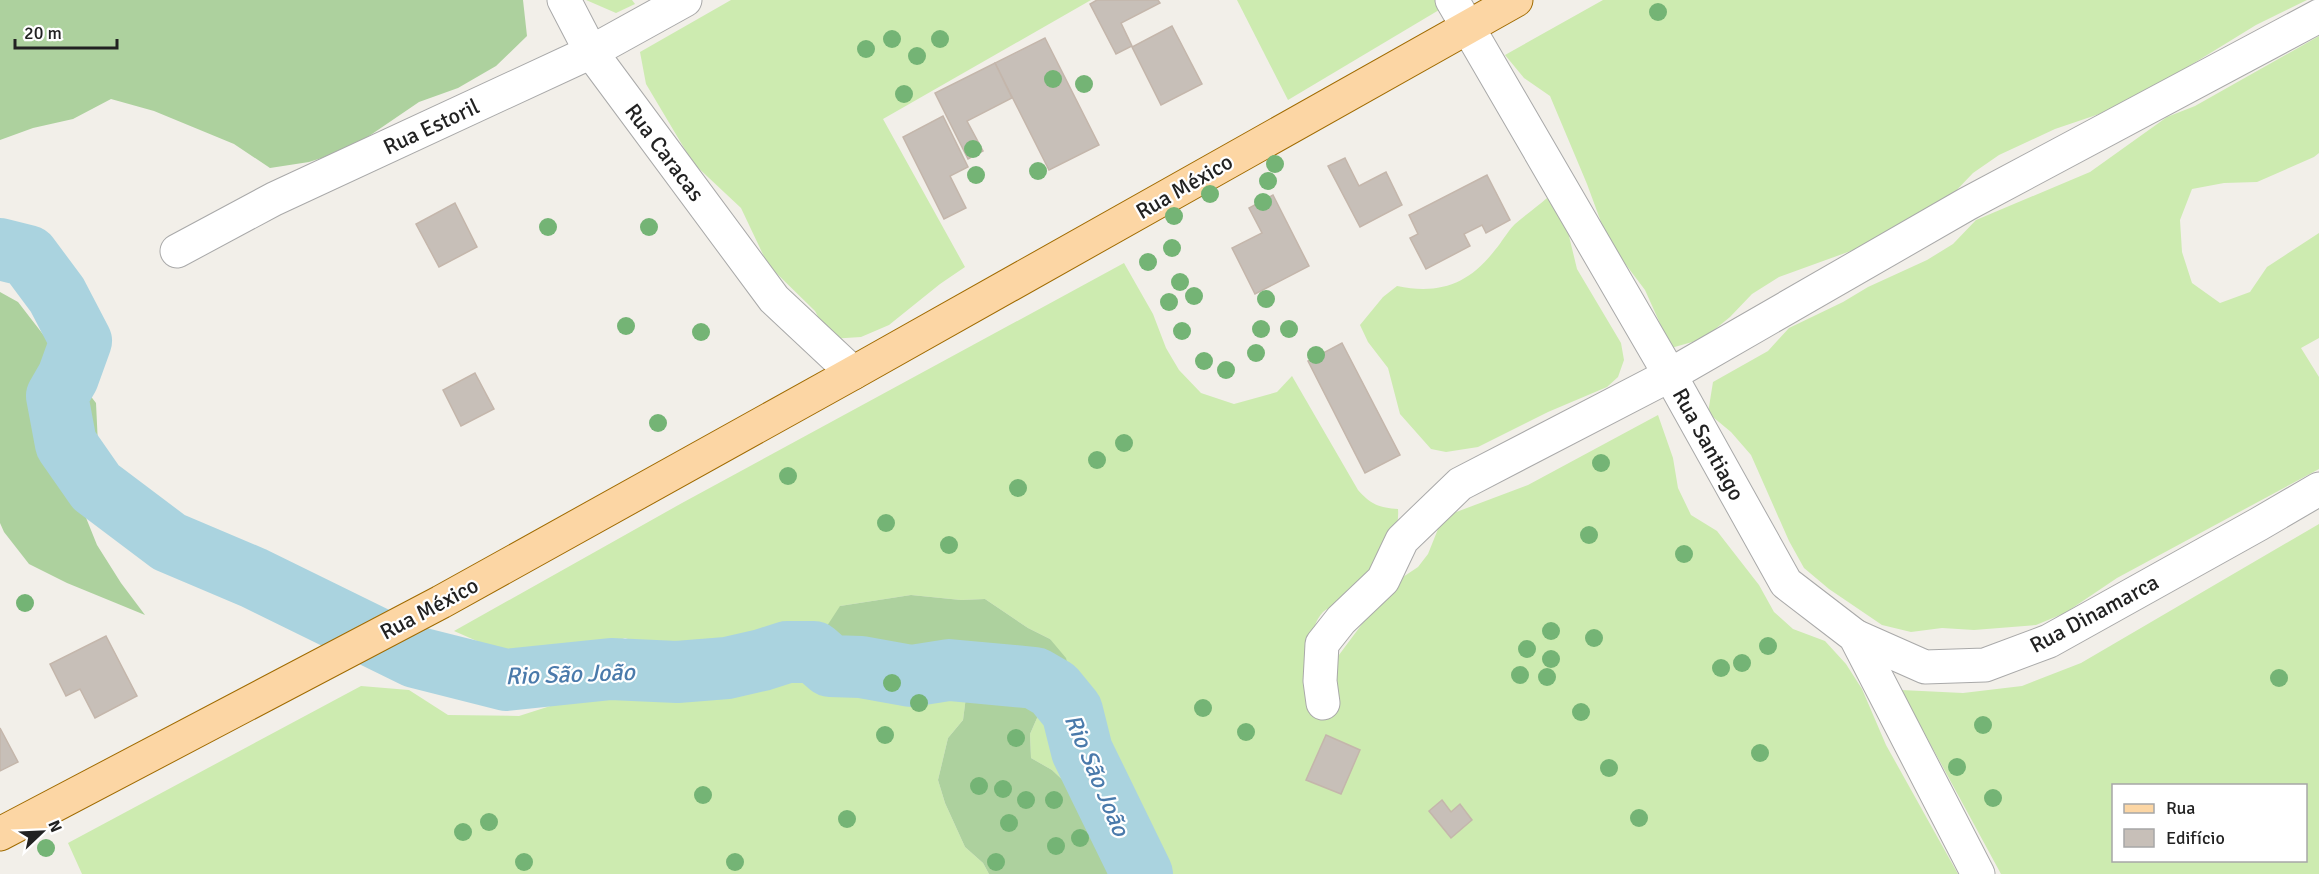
<svg xmlns="http://www.w3.org/2000/svg" width="2319" height="874" font-family="Signika,sans-serif">
<style>
.grass{fill:#cdebb0;fill-rule:evenodd}
.forest{fill:#add19e}
.lines{fill:none;stroke-linecap:round;stroke-linejoin:round}
.river{stroke:#aad3df;stroke-width:62}
.building{fill:#c7bfb8;stroke:#c4b6ab;stroke-width:1.5}
.minor-casing{stroke:#a9a9a9;stroke-width:35}
.primary-casing{stroke:#a06b00;stroke-width:35}
.minor{stroke:#fff;stroke-width:33}
.primary{stroke:#fcd6a4;stroke-width:33}
.tree{fill:#74b475}
.labels{text-anchor:middle;stroke-width:4.5;stroke-linejoin:round;paint-order:stroke}
.street-label{font-size:22px;fill:#222;stroke:#fff}
.water-label{font-size:24px;font-style:italic;fill:#4a7aab;stroke:#fff}
</style>
<rect width="100%" height="100%" fill="#f2efe9"/>
<g class="grass">
<path d="M586,0H632L635,4L616,13Z"/>
<path d="M731,0H1091L883,119L965,267L940,284L889,325L861,337L830,339L815,311L768,265L741,208L693,163L646,84L640,52Z"/>
<path d="M1237,0H1435L1439,10L1288,100Z"/>
<path d="M1603,0H2307L2256,25L2142,95L2114,109L2055,129L1999,155L1973,173L1951,196L1870,244L1779,277L1752,294L1730,317L1703,339L1671,348L1645,290L1608,241L1587,184L1550,96L1524,78L1505,55Z"/>
<path d="M2319,36V153L2314,157L2257,182L2224,183L2192,189L2180,220L2182,252L2192,283L2220,303L2250,292L2267,267L2319,233V338L2301,348L2319,377V469L2117,578L2065,613L2036,625L1974,630L1942,628L1911,632L1882,625L1829,589L1804,568L1789,541L1751,455L1731,432L1708,413L1713,382L1768,351L1789,328L1843,302L1868,287L1927,260L1953,244L1976,220L2090,172L2167,117L2195,106Z"/>
<path d="M1547,198L1562,207L1577,269L1621,343L1624,360L1618,377L1607,387L1548,412L1478,447L1446,452L1431,449L1400,414L1388,368L1368,342L1360,325L1383,297L1397,286C1439,295 1469,284 1495,250C1502,242 1507,232 1515,224C1525,215 1537,207 1547,198Z"/>
<path d="M1124,263L1153,314L1166,348L1179,370L1201,393L1234,404L1277,392L1292,376L1358,490C1370,504 1380,508 1398,509C1401,548 1365,584 1335,605C1331,608 1326,609 1323,612C1315,620 1313,632 1311,642L1333,663L1391,585L1418,567L1428,554L1440,524L1451,514L1528,485L1658,415L1673,458L1678,488L1691,515L1717,531L1759,585L1774,612L1793,629L1825,641L1846,664L1862,689L1886,745L1958,874H1117L1098,832L1080,811L1070,787L1052,770L1031,758L1030,734L1041,709L1073,684L1050,639L1028,628L985,599L961,600L911,595L840,606L842,642L860,657L784,639L746,654L704,661L665,652L625,638L586,652L544,656L502,652L454,631L682,503Z"/>
<path d="M2319,524V874H2001L1901,690L1963,693L2022,686L2081,663ZM2114,786H2306V860H2114Z"/>
<path d="M793,663C827,685 837,677 873,681C905,684 936,691 966,697L963,720L948,738L938,780L945,803L965,847L983,863L989,874H82L68,843L361,686L409,690L448,715L519,716L591,693L706,678L751,677Z"/>
</g>
<g class="forest">
<path d="M0,0H523L527,36L496,66L458,88L419,102L350,149L309,162L270,168L234,144L154,111L111,99L73,119L33,128L0,140Z"/>
<path d="M0,292L18,302L96,403L98,445L66,468L97,545L121,583L145,615L67,583L29,564L4,532L0,523Z"/>
<path d="M911,595L961,600L985,599L1028,628L1050,639L1066,658L1073,684L1041,709L1030,734L1031,758L1052,770L1070,787L1080,811L1098,832L1117,874H989L983,863L965,847L945,803L938,780L948,738L963,720L966,697L929,669L906,659L860,657L842,642L827,626L840,606Z"/>
</g>
<g class="lines">
<path class="river" d="M0,249L28,256L57,295L81,341L68,377L57,396L66,444L96,487L169,542L254,578L415,657L506,680L611,669L677,672L727,668L762,660L787,652H814L830,666L861,667L911,676L949,670L1035,678L1054,689L1072,711L1082,751L1142,874"/>
</g>
<g class="building">
<path d="M1097,0H1158L1160,3L1121,23L1132,46L1116,54L1090,4Z"/>
<path d="M1172,26L1202,84L1161,105L1132,47Z"/>
<path d="M1045,38L1099,145L1049,170L995,63Z"/>
<path d="M995,63L1012,98L967,121L983,151L968,159L935,93Z"/>
<path d="M943,116L968,167L950,176L966,208L944,219L903,137Z"/>
<path d="M1345,158L1359,186L1386,172L1402,205L1360,227L1328,166Z"/>
<path d="M1487,175L1510,220L1486,233L1482,225L1464,234L1470,246L1426,269L1410,238L1418,234L1409,215Z"/>
<path d="M1273,195L1309,266L1255,294L1232,248L1262,233L1249,208Z"/>
<path d="M455,203L477,247L439,267L416,224Z"/>
<path d="M1342,343L1400,455L1365,473L1308,361Z"/>
<path d="M475,373L494,409L461,426L443,390Z"/>
<path d="M106,636L137,696L95,718L80,689L66,696L50,664Z"/>
<path d="M0,728L18,762L0,771Z"/>
<path d="M1326,735L1360,750L1341,794L1306,780Z"/>
<path d="M1442,800L1451,812L1460,804L1472,820L1451,838L1429,811Z"/>
</g>
<g class="lines">
<defs>
<g id="minor">
<path d="M564,0L591,52L774,299L853,373"/>
<path d="M1452,0L1670,375L1786,583L1855,636L1978,874"/>
<path d="M177,251L274,199L591,52L685,0"/>
<path d="M1855,636L1925,667L1985,665L2049,641L2259,524L2319,489"/>
<path d="M1323,703L1320,681L1322,644L1341,620L1383,580L1402,540L1460,484L1670,375L1967,204L2319,16"/>
</g>
<path id="primary" d="M0,834L441,602L853,373L1516,0"/>
</defs>
<use href="#minor" class="minor-casing"/>
<use href="#primary" class="primary-casing"/>
<use href="#minor" class="minor"/>
<use href="#primary" class="primary"/>
</g>
<g class="tree">
<circle cx="1658" cy="12" r="9"/>
<circle cx="892" cy="39" r="9"/>
<circle cx="940" cy="39" r="9"/>
<circle cx="866" cy="49" r="9"/>
<circle cx="917" cy="56" r="9"/>
<circle cx="1053" cy="79" r="9"/>
<circle cx="1084" cy="84" r="9"/>
<circle cx="904" cy="94" r="9"/>
<circle cx="973" cy="149" r="9"/>
<circle cx="1275" cy="164" r="9"/>
<circle cx="1038" cy="171" r="9"/>
<circle cx="976" cy="175" r="9"/>
<circle cx="1268" cy="181" r="9"/>
<circle cx="1210" cy="194" r="9"/>
<circle cx="1263" cy="202" r="9"/>
<circle cx="1174" cy="216" r="9"/>
<circle cx="548" cy="227" r="9"/>
<circle cx="649" cy="227" r="9"/>
<circle cx="1172" cy="248" r="9"/>
<circle cx="1148" cy="262" r="9"/>
<circle cx="1180" cy="282" r="9"/>
<circle cx="1194" cy="296" r="9"/>
<circle cx="1266" cy="299" r="9"/>
<circle cx="1169" cy="302" r="9"/>
<circle cx="626" cy="326" r="9"/>
<circle cx="1261" cy="329" r="9"/>
<circle cx="1289" cy="329" r="9"/>
<circle cx="1182" cy="331" r="9"/>
<circle cx="701" cy="332" r="9"/>
<circle cx="1256" cy="353" r="9"/>
<circle cx="1316" cy="355" r="9"/>
<circle cx="1204" cy="361" r="9"/>
<circle cx="1226" cy="370" r="9"/>
<circle cx="658" cy="423" r="9"/>
<circle cx="1124" cy="443" r="9"/>
<circle cx="1097" cy="460" r="9"/>
<circle cx="1601" cy="463" r="9"/>
<circle cx="788" cy="476" r="9"/>
<circle cx="1018" cy="488" r="9"/>
<circle cx="886" cy="523" r="9"/>
<circle cx="1589" cy="535" r="9"/>
<circle cx="949" cy="545" r="9"/>
<circle cx="1684" cy="554" r="9"/>
<circle cx="25" cy="603" r="9"/>
<circle cx="1551" cy="631" r="9"/>
<circle cx="1594" cy="638" r="9"/>
<circle cx="1768" cy="646" r="9"/>
<circle cx="1527" cy="649" r="9"/>
<circle cx="1551" cy="659" r="9"/>
<circle cx="1742" cy="663" r="9"/>
<circle cx="1721" cy="668" r="9"/>
<circle cx="1520" cy="675" r="9"/>
<circle cx="1547" cy="677" r="9"/>
<circle cx="2279" cy="678" r="9"/>
<circle cx="892" cy="683" r="9"/>
<circle cx="919" cy="703" r="9"/>
<circle cx="1203" cy="708" r="9"/>
<circle cx="1581" cy="712" r="9"/>
<circle cx="1983" cy="725" r="9"/>
<circle cx="1246" cy="732" r="9"/>
<circle cx="885" cy="735" r="9"/>
<circle cx="1016" cy="738" r="9"/>
<circle cx="1760" cy="753" r="9"/>
<circle cx="1957" cy="767" r="9"/>
<circle cx="1609" cy="768" r="9"/>
<circle cx="979" cy="786" r="9"/>
<circle cx="1003" cy="789" r="9"/>
<circle cx="703" cy="795" r="9"/>
<circle cx="1993" cy="798" r="9"/>
<circle cx="1026" cy="800" r="9"/>
<circle cx="1054" cy="800" r="9"/>
<circle cx="1639" cy="818" r="9"/>
<circle cx="847" cy="819" r="9"/>
<circle cx="489" cy="822" r="9"/>
<circle cx="1009" cy="823" r="9"/>
<circle cx="463" cy="832" r="9"/>
<circle cx="1080" cy="838" r="9"/>
<circle cx="1056" cy="846" r="9"/>
<circle cx="46" cy="848" r="9"/>
<circle cx="524" cy="862" r="9"/>
<circle cx="735" cy="862" r="9"/>
<circle cx="996" cy="862" r="9"/>
</g>
<g class="labels">
<g class="street-label">
<text transform="translate(431 126) rotate(-25)" y="8">Rua Estoril</text>
<text transform="translate(665 152) rotate(53)" y="8">Rua Caracas</text>
<text transform="translate(1184 186) rotate(-30)" y="8">Rua México</text>
<text transform="translate(1709 444) rotate(61)" y="8">Rua Santiago</text>
<text transform="translate(429 608) rotate(-28)" y="8">Rua México</text>
<text transform="translate(2094 613) rotate(-28)" y="8">Rua Dinamarca</text>
</g>
<g class="water-label">
<text transform="translate(570 674) rotate(-2)" y="8">Rio São João</text>
<text transform="translate(1097 775) rotate(67)" y="8">Rio São João</text>
</g>
</g>
<rect x="2112" y="784" width="195" height="78" fill="#ffffff" stroke="#a7a7a7" stroke-width="1.5"/>
<rect x="2124" y="804" width="30" height="9" fill="#fcd6a4" stroke="#a7a7a7" stroke-width="1.5"/>
<text x="2166" y="814" font-size="18" fill="#222222">Rua</text>
<rect x="2124" y="829" width="30" height="18" fill="#c7bfb8" stroke="#a7a7a7" stroke-width="1.5"/>
<text x="2166" y="844" font-size="18" fill="#222222">Edifício</text>
<g transform="translate(42 832) rotate(67)" stroke="#ffffff" stroke-width="4.5" paint-order="stroke">
<path d="M0-4.5L10 22L0 15L-10 22Z" fill="#222222"/>
<text y="-9" font-size="16" font-weight="bold" text-anchor="middle" fill="#222222">N</text>
</g>
<path d="M15 39v9h102v-9" fill="none" stroke="#222222" stroke-width="3"/>
<text x="24" y="39" font-size="18" fill="#222222" stroke="#ffffff" stroke-width="4.5" paint-order="stroke">20 m</text>
</svg>
